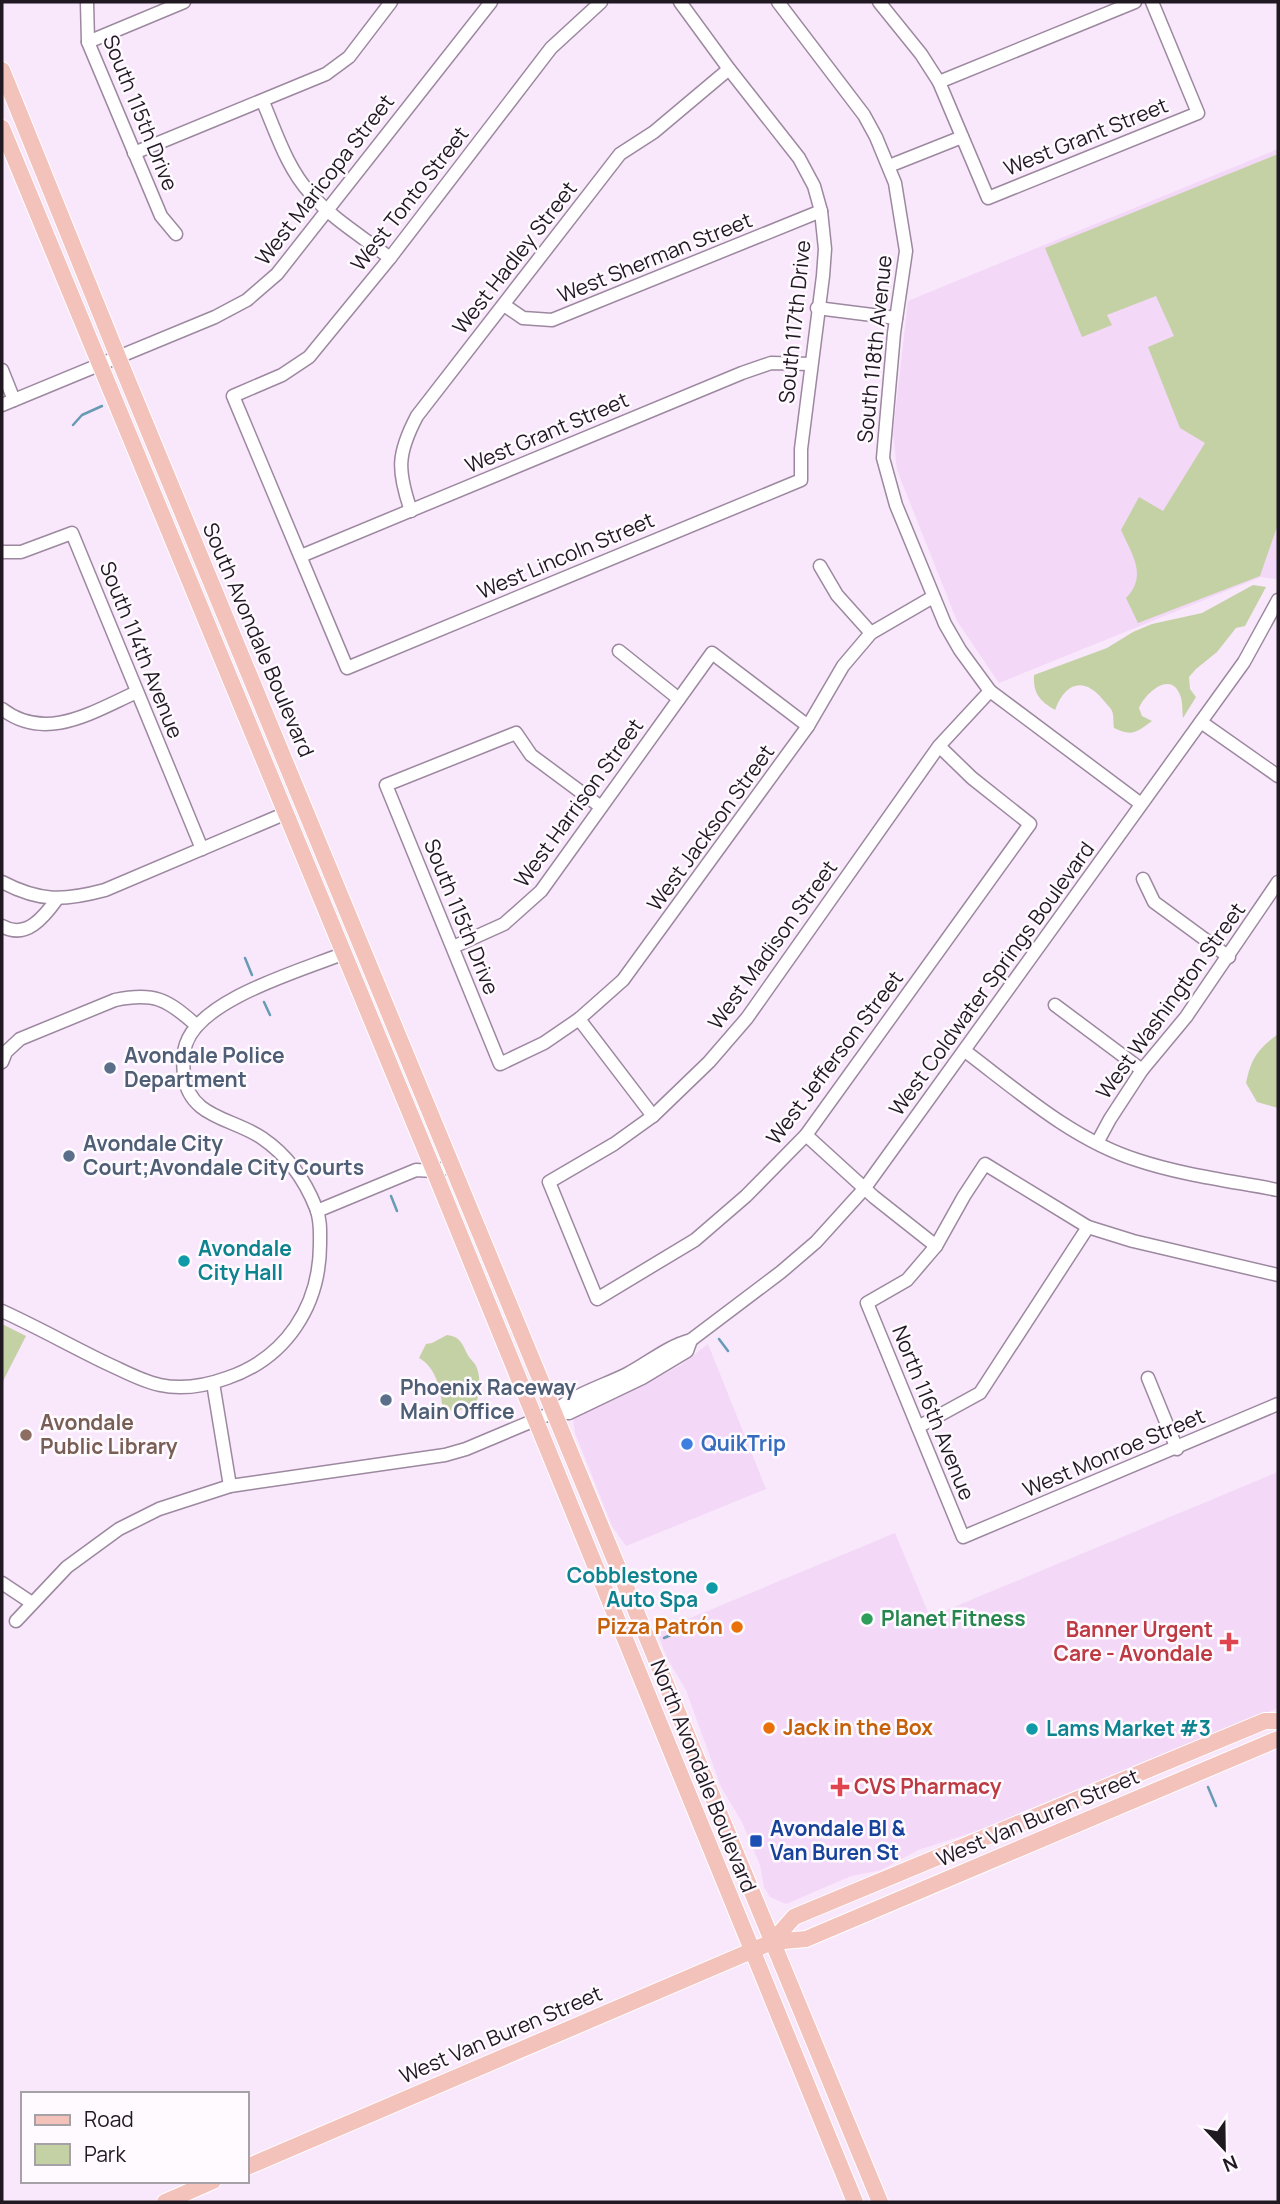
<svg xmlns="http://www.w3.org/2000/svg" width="1280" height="2204" font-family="Manrope,sans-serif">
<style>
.built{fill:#f3d8f7}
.green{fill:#c4d1a5}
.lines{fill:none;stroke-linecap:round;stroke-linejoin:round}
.stream{stroke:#679bb4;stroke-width:2.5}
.minor-casing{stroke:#9c889f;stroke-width:15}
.major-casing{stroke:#fff;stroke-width:18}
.minor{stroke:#fff;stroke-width:12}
.major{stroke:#f3c2bb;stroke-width:16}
.service-dot{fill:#5c6f8a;stroke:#fefaff;stroke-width:2.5}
.culture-dot{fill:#0f9aa8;stroke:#fefaff;stroke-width:2.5}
.education-dot{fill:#8d6e63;stroke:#fefaff;stroke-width:2.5}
.shop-dot{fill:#3f7fe0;stroke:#fefaff;stroke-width:2.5}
.leisure-dot{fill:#2e9e5b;stroke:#fefaff;stroke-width:2.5}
.food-dot{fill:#e8710a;stroke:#fefaff;stroke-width:2.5}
.health-dot{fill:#e0444e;stroke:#fefaff;stroke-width:2.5}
.transit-dot{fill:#1a4fb4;stroke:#fefaff;stroke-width:2.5}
.labels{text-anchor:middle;stroke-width:5;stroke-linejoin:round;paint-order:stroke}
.street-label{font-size:21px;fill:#211922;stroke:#fefaff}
.service-label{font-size:21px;font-weight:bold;fill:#4e5e75;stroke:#fefaff;text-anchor:start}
.culture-label{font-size:21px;font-weight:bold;fill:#0d838f;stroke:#fefaff;text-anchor:start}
.education-label{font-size:21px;font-weight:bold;fill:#785e54;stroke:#fefaff;text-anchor:start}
.shop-label{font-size:21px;font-weight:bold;fill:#366cbe;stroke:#fefaff;text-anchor:start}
.leisure-label{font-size:21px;font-weight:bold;fill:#27864d;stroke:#fefaff;text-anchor:start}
.food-label{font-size:21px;font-weight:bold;fill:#c56008;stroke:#fefaff;text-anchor:end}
.health-label{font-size:21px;font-weight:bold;fill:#be3a42;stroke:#fefaff;text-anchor:end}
.transit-label{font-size:21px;font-weight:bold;fill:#164399;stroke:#fefaff;text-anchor:start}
</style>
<rect width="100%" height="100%" fill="#f9e7fc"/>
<g class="built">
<path d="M1278,149V574L1276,579L1261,577L999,683L957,621L897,470L893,433L908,301Z"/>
<path d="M708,1344L766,1489L626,1546L612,1526L575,1433L573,1418L578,1414L655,1379L681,1365Z"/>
<path d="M1278,1472V1708L996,1825L918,1850L881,1870L851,1876L786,1904L770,1897L764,1887L760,1865L742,1822L721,1787L686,1690L667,1658L657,1632L895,1533L930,1617Z"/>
</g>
<g class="green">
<path d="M1278,154V524L1260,576L1138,623L1126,598C1148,575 1132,555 1121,530L1139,497L1163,511L1205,443L1180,428L1148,347L1174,336L1156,296L1107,315L1112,325L1082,337L1045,248Z"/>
<path d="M1253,585L1266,587L1245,626L1236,628L1217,652L1196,669L1189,677L1190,689L1196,697L1183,718C1182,711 1183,701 1180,695C1171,670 1145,693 1139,708L1142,716L1152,721C1137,732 1132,737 1114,728C1113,723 1114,715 1112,711C1110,707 1107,705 1105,702C1086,677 1066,680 1055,710C1040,701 1033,694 1034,675L1107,648L1133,632L1152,624L1202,613Z"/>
<path d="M1278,1034V1108L1257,1102L1246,1083C1251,1058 1258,1049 1278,1034Z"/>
<path d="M2,1324L26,1336L2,1383Z"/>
<path d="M447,1335C462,1337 462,1345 469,1357C471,1360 474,1362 476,1366C481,1376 480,1393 476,1404C461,1408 455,1418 442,1404C440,1386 435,1367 419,1358L426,1344L432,1343Z"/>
</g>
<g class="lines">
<g class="stream">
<path d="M73,425L82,415L102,406"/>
<path d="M245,958L252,975"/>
<path d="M264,1002L270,1015"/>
<path d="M391,1196L397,1211"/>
<path d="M719,1339L728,1351"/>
<path d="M664,1638L680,1631"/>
<path d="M1208,1787L1216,1806"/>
</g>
<defs>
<g id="minor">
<path d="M87,2L88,42L161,216L176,234"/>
<path d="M601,2L551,48L390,258L309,357L282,375L233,396L347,668L801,480V449L823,276L825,249L821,211L814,186L799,158L729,69L680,2"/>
<path d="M778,2L864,115L876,137L895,183L906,251L894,333L883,458L896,505L945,624L960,650L990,691L1141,804"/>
<path d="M879,2L921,54L939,82L988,198L1198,113L1152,2"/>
<path d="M88,42L184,2"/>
<path d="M939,82L1135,2"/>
<path d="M263,102C276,132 287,168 310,193C332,219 363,237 390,258"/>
<path d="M134,153L326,74L349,57L391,2"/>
<path d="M889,166L962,137"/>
<path d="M504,305L523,318L552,320L821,211"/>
<path d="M817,308L896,318"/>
<path d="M2,370L14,400"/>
<path d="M2,405L215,317L247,300L277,274L491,2"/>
<path d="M411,511C397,470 397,454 417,416L620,154L654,132L729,69"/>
<path d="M2,552H21L72,533L202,849"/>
<path d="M301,556L742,373L771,363L811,364"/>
<path d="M820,566L837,595L871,633"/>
<path d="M619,651L679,699"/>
<path d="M2,709C46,743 94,711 137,692"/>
<path d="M1201,722L1278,776"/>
<path d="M939,746L972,778L1030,824L806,1135L746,1196L695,1240L597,1299L549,1182L614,1144L653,1116L709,1062L747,1018L939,746L990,691"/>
<path d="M601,807L531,755L516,733L386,785L500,1064L544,1043L579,1019L623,980L808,726L843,666L871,633L933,597"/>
<path d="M1143,879L1154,902L1229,957"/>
<path d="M2,882C40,902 64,901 105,890L284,814"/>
<path d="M2,926C26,940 44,917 57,899"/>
<path d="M453,947L504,924L541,891L712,653L808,726"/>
<path d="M1055,1005L1142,1070"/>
<path d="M579,1019L653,1116"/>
<path d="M965,1051C1018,1091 1073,1140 1137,1160C1182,1175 1231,1181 1278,1190"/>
<path d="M2,1062L6,1052L20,1039L115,1000C154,992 167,999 196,1025"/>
<path d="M806,1135L874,1197L936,1246"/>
<path d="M1097,1143L1110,1119L1142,1070L1186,1017L1278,882"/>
<path d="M317,1211L416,1170L434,1171L453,1166"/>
<path d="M1278,1275L1133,1241L1088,1227L985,1164L964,1196L936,1246L907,1280L867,1303L963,1537L1278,1404"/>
<path d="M2,1311C37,1327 71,1346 106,1363C124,1371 141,1381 160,1385C183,1390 205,1386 227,1378C286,1358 320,1306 320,1244C320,1232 321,1220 316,1208C305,1180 287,1155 262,1138C233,1118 189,1118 184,1075C183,1066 183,1053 186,1044C201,999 300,971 342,954"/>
<path d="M1148,1378L1177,1449"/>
<path d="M213,1383L230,1486"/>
<path d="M554,1412L569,1413L642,1378L687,1351L691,1340"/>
<path d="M918,1427L980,1393L1088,1227"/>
<path d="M2,1583L32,1603"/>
<path d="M16,1621L67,1567L119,1529L159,1509L230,1486L445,1455L466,1449L554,1412C574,1394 603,1386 627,1374C648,1363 668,1346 691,1340L781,1272L816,1242L864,1189L1244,662L1278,600"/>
</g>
<g id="major">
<path d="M2,70L118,357L880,2202"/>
<path d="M2,128L434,1171L855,2202"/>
<path d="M772,1942L794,1917L1265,1721H1278"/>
<path d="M247,2167L772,1942L806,1939L1278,1739"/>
<path d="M165,2202L213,2181"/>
</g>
</defs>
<use href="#minor" class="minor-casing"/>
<use href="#major" class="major-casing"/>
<use href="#minor" class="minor"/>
<use href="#major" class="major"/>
</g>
<g class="service-dot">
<circle cx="110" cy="1068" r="7"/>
<circle cx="69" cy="1156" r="7"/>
<circle cx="386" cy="1400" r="7"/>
</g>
<g class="culture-dot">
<circle cx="184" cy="1261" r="7"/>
<circle cx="712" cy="1588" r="7"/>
<circle cx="1032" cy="1729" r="7"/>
</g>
<circle class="education-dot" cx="26" cy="1435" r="7"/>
<circle class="shop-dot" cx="687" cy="1444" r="7"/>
<circle class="leisure-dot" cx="867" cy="1619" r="7"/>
<g class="food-dot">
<circle cx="737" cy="1627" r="7"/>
<circle cx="769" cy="1728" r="7"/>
</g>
<g class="health-dot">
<path d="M1225.5 1631.5h7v7h7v7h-7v7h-7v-7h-7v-7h7z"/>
<path d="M836.5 1776.5h7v7h7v7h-7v7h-7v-7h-7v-7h7z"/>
</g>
<rect class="transit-dot" x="749" y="1834" width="14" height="14" rx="3.5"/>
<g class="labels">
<g class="street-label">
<text transform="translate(140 113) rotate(68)" y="7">South 115th Drive</text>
<text transform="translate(1086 137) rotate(-22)" y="7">West Grant Street</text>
<text transform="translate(325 180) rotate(-52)" y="7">West Maricopa Street</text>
<text transform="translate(410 199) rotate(-52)" y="7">West Tonto Street</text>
<text transform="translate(515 258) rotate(-52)" y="7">West Hadley Street</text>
<text transform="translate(655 258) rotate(-22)" y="7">West Sherman Street</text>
<text transform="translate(795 322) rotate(-84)" y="7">South 117th Drive</text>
<text transform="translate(875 349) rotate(-84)" y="7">South 118th Avenue</text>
<text transform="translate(547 433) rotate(-23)" y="7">West Grant Street</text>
<text transform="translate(566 556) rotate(-23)" y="7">West Lincoln Street</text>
<text transform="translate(258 640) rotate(67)" y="7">South Avondale Boulevard</text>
<text transform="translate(141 650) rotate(68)" y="7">South 114th Avenue</text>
<text transform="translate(579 803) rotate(-54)" y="7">West Harrison Street</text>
<text transform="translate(711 828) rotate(-54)" y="7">West Jackson Street</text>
<text transform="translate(461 917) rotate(68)" y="7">South 115th Drive</text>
<text transform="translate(773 945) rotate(-54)" y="7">West Madison Street</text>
<text transform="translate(992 979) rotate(-54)" y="7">West Coldwater Springs Boulevard</text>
<text transform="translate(1171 1001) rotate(-54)" y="7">West Washington Street</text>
<text transform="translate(835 1058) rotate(-53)" y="7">West Jefferson Street</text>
<text transform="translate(933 1413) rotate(68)" y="7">North 116th Avenue</text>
<text transform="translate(1114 1453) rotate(-23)" y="7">West Monroe Street</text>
<text transform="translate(703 1776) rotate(68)" y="7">North Avondale Boulevard</text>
<text transform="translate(1038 1818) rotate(-23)" y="7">West Van Buren Street</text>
<text transform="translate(501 2035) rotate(-23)" y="7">West Van Buren Street</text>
</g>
<g class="service-label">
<text x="124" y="1063">Avondale Police<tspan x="124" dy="24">Department</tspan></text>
<text x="83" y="1151">Avondale City<tspan x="83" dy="24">Court;Avondale City Courts</tspan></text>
<text x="400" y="1395">Phoenix Raceway<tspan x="400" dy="24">Main Office</tspan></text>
</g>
<g class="culture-label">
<text x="198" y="1256">Avondale<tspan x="198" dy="24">City Hall</tspan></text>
<text x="698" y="1583" text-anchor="end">Cobblestone<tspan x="698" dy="24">Auto Spa</tspan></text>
<text x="1046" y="1736">Lams Market #3</text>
</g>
<g class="education-label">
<text x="40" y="1430">Avondale<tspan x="40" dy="24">Public Library</tspan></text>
</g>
<g class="shop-label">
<text x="701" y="1451">QuikTrip</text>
</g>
<g class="leisure-label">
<text x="881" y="1626">Planet Fitness</text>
</g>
<g class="food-label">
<text x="723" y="1634">Pizza Patrón</text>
<text x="783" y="1735" text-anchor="start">Jack in the Box</text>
</g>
<g class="health-label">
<text x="1213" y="1637">Banner Urgent<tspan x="1213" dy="24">Care - Avondale</tspan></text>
<text x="854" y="1794" text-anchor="start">CVS Pharmacy</text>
</g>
<g class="transit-label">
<text x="770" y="1836">Avondale Bl &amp;<tspan x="770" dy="24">Van Buren St</tspan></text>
</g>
</g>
<rect width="1280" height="2204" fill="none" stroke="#211922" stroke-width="7"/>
<rect x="21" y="2092" width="228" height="91" fill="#fefaff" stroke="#a6a0a7" stroke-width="2"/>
<rect x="35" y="2115" width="35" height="10" fill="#f3c2bb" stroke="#a6a0a7" stroke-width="2"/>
<text x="84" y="2127" font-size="21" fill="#211922">Road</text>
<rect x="35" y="2144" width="35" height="21" fill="#c4d1a5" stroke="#a6a0a7" stroke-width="2"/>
<text x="84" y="2162" font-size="21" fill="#211922">Park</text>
<g transform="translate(1224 2148) rotate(158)" stroke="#fefaff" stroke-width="5" paint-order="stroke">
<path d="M0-5L12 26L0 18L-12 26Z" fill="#211922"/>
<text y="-10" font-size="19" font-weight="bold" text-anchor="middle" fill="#211922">N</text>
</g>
</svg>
